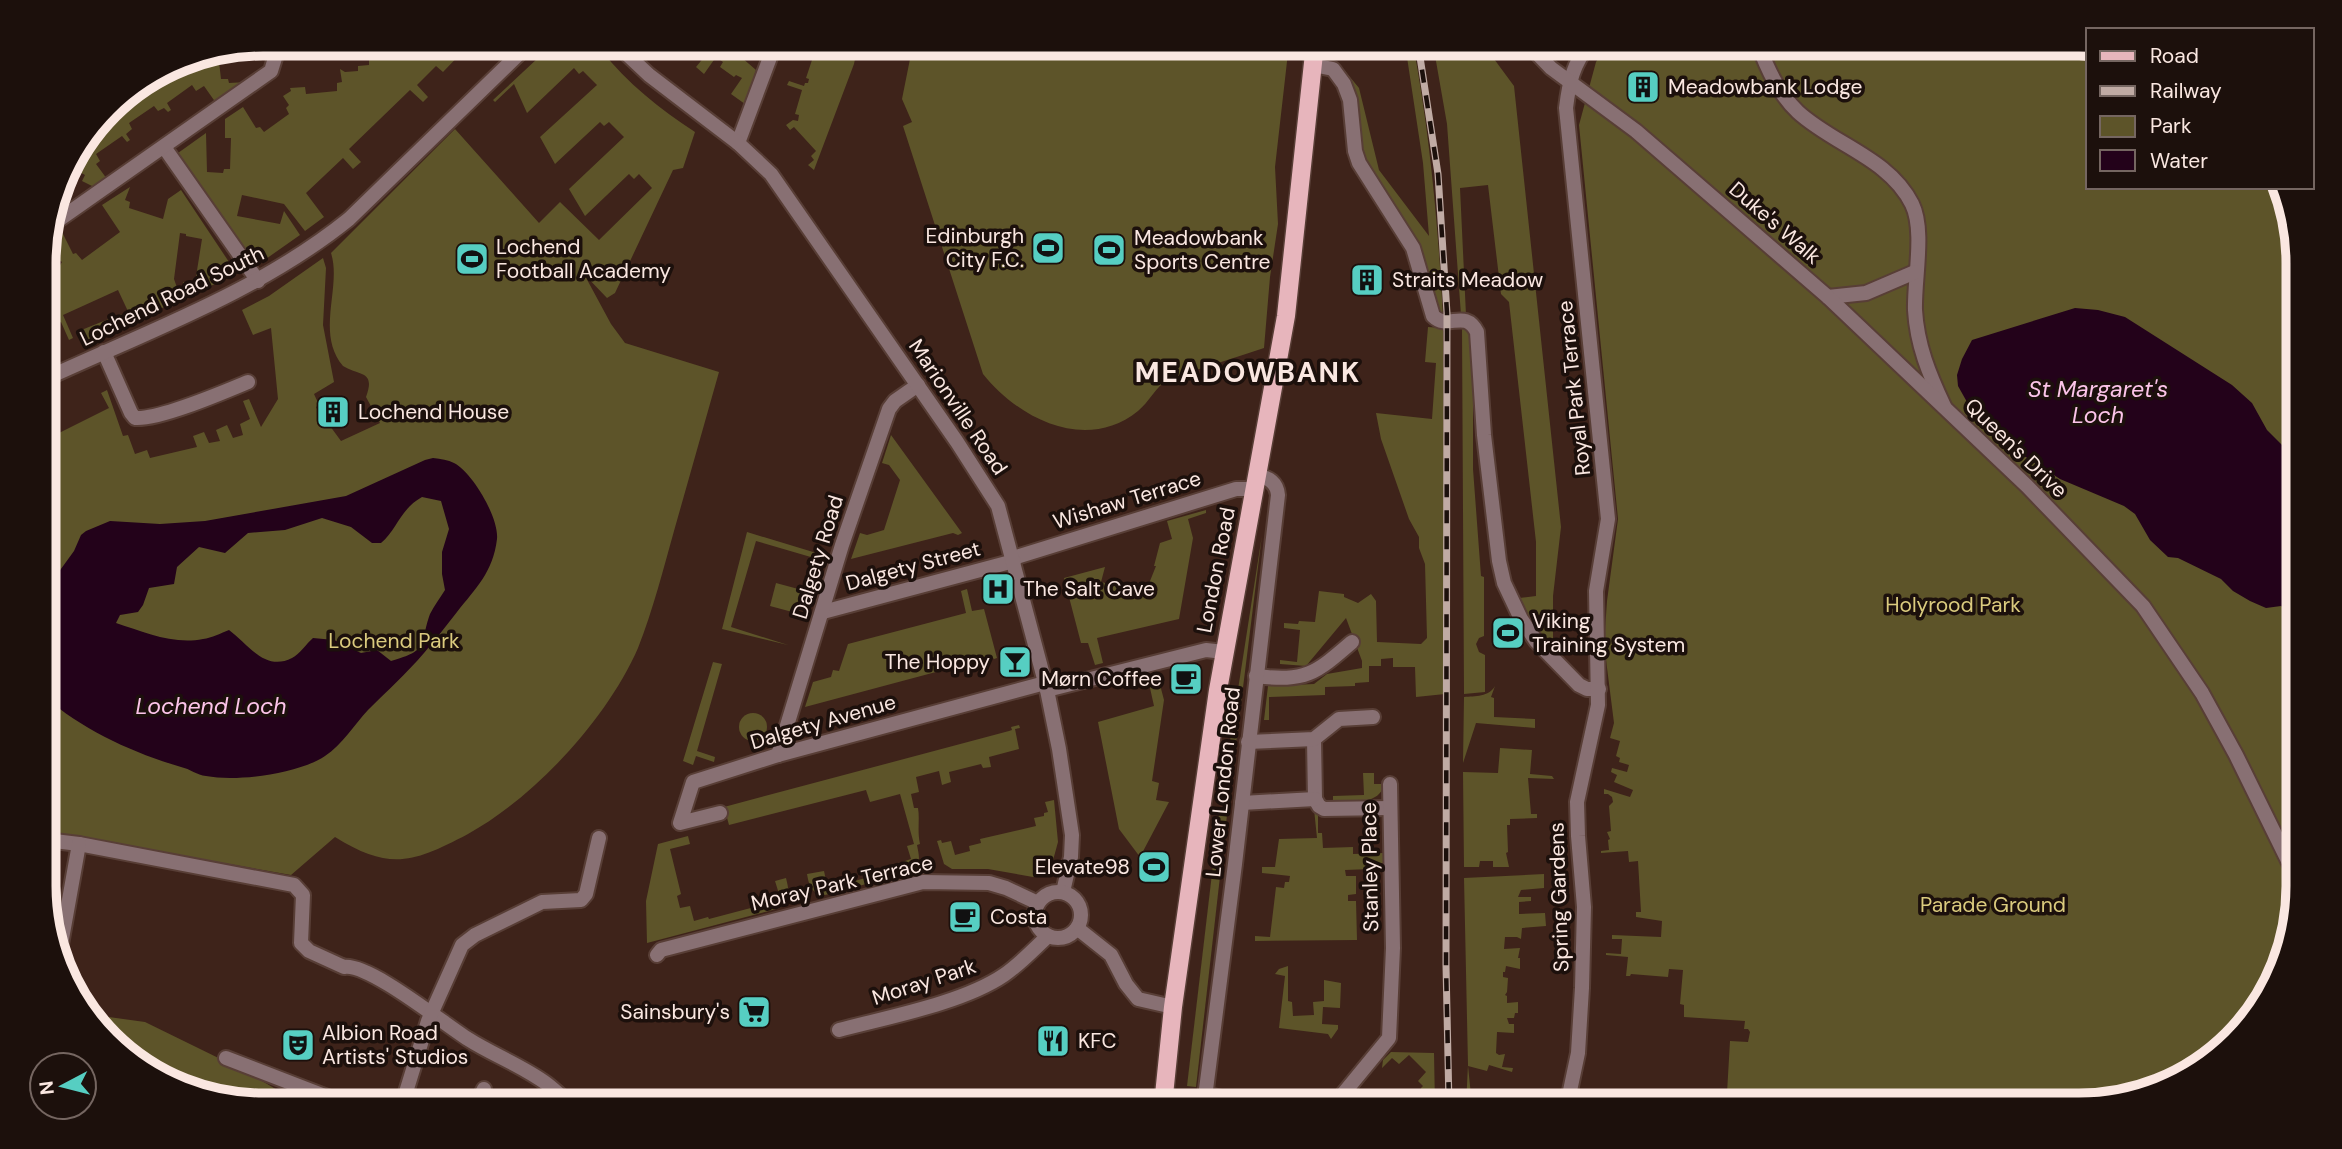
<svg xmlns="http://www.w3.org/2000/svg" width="2342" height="1149" font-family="'DM Sans',sans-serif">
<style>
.green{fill:#5d5429}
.water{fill:#23021a;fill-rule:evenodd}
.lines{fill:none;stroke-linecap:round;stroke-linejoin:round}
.stream{stroke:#23021a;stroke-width:4.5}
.minor-casing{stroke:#583e36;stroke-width:18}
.tertiary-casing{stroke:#583e36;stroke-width:18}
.primary-casing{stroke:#583e36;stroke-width:21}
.minor{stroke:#887073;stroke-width:14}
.tertiary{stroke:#887073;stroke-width:14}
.primary{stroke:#e7b5bc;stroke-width:18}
.rail-casing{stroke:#c0aba4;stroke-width:7}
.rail{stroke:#1c100c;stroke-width:4.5;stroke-dasharray:13;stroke-linecap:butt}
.labels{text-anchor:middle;stroke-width:7;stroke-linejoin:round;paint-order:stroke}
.poi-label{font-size:21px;fill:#fae7e1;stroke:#1c100c;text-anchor:start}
.street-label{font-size:21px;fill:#fae7e1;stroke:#1c100c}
.park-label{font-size:21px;fill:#dbcb7e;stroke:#1c100c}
.water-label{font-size:23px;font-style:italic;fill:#fcc4e9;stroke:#1c100c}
.district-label{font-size:28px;font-weight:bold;letter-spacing:2px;fill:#fae7e1;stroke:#1c100c}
.rim{fill:none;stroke:#fae7e1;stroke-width:9}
</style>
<rect width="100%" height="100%" fill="#3e231a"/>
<g class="green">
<path d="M361,44L469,45L443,72L436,66L417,85L428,97L423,102L410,90L349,149L361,162L353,169L343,158L306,193L324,217L305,231L284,204L242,195L237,216L280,224L284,211L300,235L263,261L252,258L178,153L206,133L207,172L223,173L224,169H230L231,138H225V119L243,107L256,128L260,127L264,132L289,114L286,108L289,105L283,96L291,91L290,88L305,87L306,94L337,91V83L342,82L340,69L345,72L358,71V66L369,65V59L363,58Z"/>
<path d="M691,44H734L733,50L756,70L745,104L731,94L742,78L736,75L734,77L720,67L723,62L716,57L704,74L696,67L705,56Z"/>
<path d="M823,44H858L854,64L814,170L808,165L814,160L811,156L816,151L794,127L790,130L786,125L793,120L798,121L799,115L795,114L802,90L787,85L789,81L804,86L805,83H808L809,79L806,78L814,54L799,49L802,45L816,50L817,47L822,48Z"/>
<path d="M913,44H1289L1275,167L1278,224L1270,277L1264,348C1241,356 1217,363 1193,371C1185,374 1174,376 1167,380C1157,386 1148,403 1138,411C1086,453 1019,419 983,374L903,126L912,122L902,99Z"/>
<path d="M1405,44H1413C1430,134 1438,224 1443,316L1437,315L1423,264L1364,167L1345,82V71L1359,88L1379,170L1429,236L1423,163Z"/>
<path d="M1433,44H1483L1514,86L1561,527L1553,596V640L1545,641L1525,612L1519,598L1536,596V542L1509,302L1501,294L1488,185L1460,188L1466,315H1461L1447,124Z"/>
<path d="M1608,44H2079L2088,46V187H2278L2296,235L2298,886L2276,982L2201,1068L2093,1105H1737L1727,1093L1730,1041L1748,1042L1750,1032L1748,1029H1744L1745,1021L1684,1017V1005L1680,1004L1683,970L1669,969L1668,977L1631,974L1630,976H1626L1628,957L1606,955V953L1621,954L1622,939H1612V935L1661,937L1662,921L1636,917V912H1641L1638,861L1629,862L1628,851L1601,853V851L1609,850L1608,840L1610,839L1607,832L1611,831L1609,806L1613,802L1612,797L1608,794H1604V789L1630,797L1633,790L1614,782L1617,775L1611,772L1612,768L1627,772L1629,765L1619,762L1620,758L1616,756L1620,741L1610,738L1614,723L1605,652V630L1607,601L1618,519L1579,125L1596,62Z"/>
<path d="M596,50H601C627,83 660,109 695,132L683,168L673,170L615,293L607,298L584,274L611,324L625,343L719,372C704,425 689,478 674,531C663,570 653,610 638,648C607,719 535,797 468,834C413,863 390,871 335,837L291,875L46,832L45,440L109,408L101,393L107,390L123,436L128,435L135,454L147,450L150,458L197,447L193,436L204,432L209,443L220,441L216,430L227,425L233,438L243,435L240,424L250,419L243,401L249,399L261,427L278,399L271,328L253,335L242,310L269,296L323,258L326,268L323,325L334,382L314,394L319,405L316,407L319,413L323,411L328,419H330L333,424L330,426L341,441L380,423L366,397C376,370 359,376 343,366C315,333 342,287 331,253L455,129L539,223L560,202L599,240L652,188L639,174L634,179L629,174L585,216L569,189L624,137L609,122L604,126L600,122L555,164L540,137L597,85L583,71L579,74L574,68L527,113L514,84L495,102L493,100L538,58L542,56C563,61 577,60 596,50Z"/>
<path d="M218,53L221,79H228L229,83L247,82L216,103L204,86L196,91L192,85L167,103L171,110L168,112L164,108L158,111L154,106L129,123L132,129L126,134L130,140L127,142L122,136L96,154L100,161L96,164L107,179L94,187L82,181L85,175L67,165L118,99L180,60Z"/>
<path d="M130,187L125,200L130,202L129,208L163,219L168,199L181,190L237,274L186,297L183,282L195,283L202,239L186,236V234L180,233L174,279L181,299L133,322L118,290L63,315L73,338L69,340L61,322L44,330V293L62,262L44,249L49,230L62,232L73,254L76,253L82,260L120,232L102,205Z"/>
<path d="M121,314L127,325L84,343L79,331Z"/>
<path d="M1428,327L1443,328L1445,694L1416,697L1415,667H1393V658L1381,659V666H1369V682L1355,683V686L1325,687V695L1269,697V720H1264L1268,686L1314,684L1327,674L1362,668V661L1346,618L1306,666L1280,664V660L1297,662L1300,630L1284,628V623L1298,624L1299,621L1315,622L1319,591L1344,594V597L1358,603L1371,594L1376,601L1377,642L1421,644L1427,638L1425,564L1419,548V537L1409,519L1381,439L1376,413L1432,419L1436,363L1425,362Z"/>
<path d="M1462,327L1468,328L1473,344V469L1481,576L1484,577V636L1479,638L1476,644L1479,652L1485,655V692L1464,694Z"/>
<path d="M891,435L962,533L958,535L953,533L851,559L860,533L867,535L884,530L900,480L889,465L882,463Z"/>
<path d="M1206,510V513L1188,519L1193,538L1179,619L1097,638L1103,663L1095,665L1088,643H1081L1064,578L1105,567L1101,582L1126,588L1128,596L1146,591L1156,566H1154L1160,543L1172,539L1167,521Z"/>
<path d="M747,532L823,555L821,560L756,541L731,627L788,645L722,629Z"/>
<path d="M1262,535L1229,800L1221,799Z"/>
<path d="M776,583L802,590L796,613L770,606Z"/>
<path d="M967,589L972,611L984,609L997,658L994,659L992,657L805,707L813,682L831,677L833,670L839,671L848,644L966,613L961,591Z"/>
<path d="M713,662L722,664L697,751L715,757L714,762L696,756L693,765L683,761Z"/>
<path d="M1158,677L1164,700L1152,781L1159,783L1156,800L1169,802L1140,857L1119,829L1098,722L1154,706L1148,679Z"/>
<path d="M1495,686L1491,697L1494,698V717L1535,719V728L1476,723L1463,763L1464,697C1475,696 1489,697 1495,686Z"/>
<circle cx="753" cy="727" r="14"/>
<path d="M1019,725L1020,728L1015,729L1019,749L989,757L991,767L983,768L981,764L949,772L951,782L942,785L939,771L916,777L919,792L911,794L914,808H918C920,819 917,830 920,844L917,845C919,856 922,864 911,872L825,895C811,894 809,885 807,874L824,871L827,885L838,882L839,885L900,869L899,863L911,859L907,846L914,844L900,794L870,802L866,790L729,825L724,807L1009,731L1012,730L1011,727Z"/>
<path d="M1500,748L1532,750L1530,774L1552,776L1554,779L1528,778L1531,814H1537V818L1510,819V825H1507L1508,852L1506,853L1509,867H1493V861H1480L1479,867H1464L1463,772L1498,773Z"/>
<path d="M1363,773H1374V784H1384C1379,807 1351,800 1333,800V796L1364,795Z"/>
<path d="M1054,800L1058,842L1052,864L1041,875L1033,877L988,869H952L944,864L937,841L941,840L942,843L951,841L955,855L970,851L969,846L981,843L980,839L1036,826L1034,818L1044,816V813L1048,812L1045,802Z"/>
<path d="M1314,809L1318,815V833H1322L1323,848L1353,847V854L1383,853L1384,863H1371V869L1345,870L1346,876H1356V894L1348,895V901H1356L1357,940L1255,941V936L1270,937L1276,887L1284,888L1285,882H1289L1290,876L1262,873V867H1275L1279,839L1317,838Z"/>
<path d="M1219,814L1227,815L1196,1087L1187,1086Z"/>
<path d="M688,836L690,844L670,849L681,894L677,896L680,908L690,906L694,921L708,917L709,919L766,904L765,898L779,894L775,881L786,878C789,890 791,899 780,908L647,943L646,901L658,844Z"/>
<path d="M1544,874V888L1521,890L1518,897H1531V901L1519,902V914L1545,913L1546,926L1522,928L1521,939L1517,937H1505L1504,949L1520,948L1518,958H1520V969L1506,966L1505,972H1503V977L1508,978L1507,992L1505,995L1507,996V1003L1518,1002V1013H1515L1514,1018H1507L1509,1024H1514V1033L1497,1032L1496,1053L1499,1055L1505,1054L1502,1067L1513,1068L1512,1072L1489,1065L1487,1071L1468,1066L1472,1105H1466L1468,1065L1464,878Z"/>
<path d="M1288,966V1001L1292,1002L1293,1016L1314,1015L1313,1002L1324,1001V980L1341,983L1340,1008L1323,1007L1322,1024L1338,1025V1029L1331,1039L1328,1034L1279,1028L1285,976L1275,974L1279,969Z"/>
<path d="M87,1014L145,1022L245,1071L279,1091L308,1105H263L167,1083L89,1019Z"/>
<path d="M1391,1052L1434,1053L1435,1105H1422L1421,1088L1423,1086L1418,1081L1426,1072L1409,1055L1399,1064L1392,1058L1382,1068L1383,1060Z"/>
</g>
<g class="water">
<path d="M2075,308L2098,310L2125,317L2232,385L2252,403L2267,430L2290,453L2297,462V599L2290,602L2286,609L2281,606L2266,608L2250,601L2233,591L2221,579L2178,558L2168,557L2150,540L2135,514L2124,506L2060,479L2001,441L1967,402L1958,386L1957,375L1962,359L1972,340Z"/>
<path d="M433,458C441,459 448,460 454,463C473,473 499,518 497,539C493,572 476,588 457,612C446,626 435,640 424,653C406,674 387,691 368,710C354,725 342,745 325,756C298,774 237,782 206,776C197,775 190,769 181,767C133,753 83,730 45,697V591L74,551L81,535L86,531L110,521L160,524L205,521L346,496L425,460ZM422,497L441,501L449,529L442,552V574L445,590C440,598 434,606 430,614C419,645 430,650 391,661L377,650L361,653L334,640L313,638C306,644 300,654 292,658C265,672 248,644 229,630C221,633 212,638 203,639C173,645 144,632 116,623L120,615L138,612L143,605L149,588L174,584L177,567L199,547L225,553L248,533L285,530L322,518L351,527L372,543H381C397,530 400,509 422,497Z"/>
</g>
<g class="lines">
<path class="stream" d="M2286,609L2298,660"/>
<defs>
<g id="minor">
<path d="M1758,44C1767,68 1778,93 1798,112C1834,145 1889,158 1912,204C1925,230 1914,280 1915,310C1917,345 1929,374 1944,406"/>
<path d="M1313,65L1333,69L1344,84L1350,100L1355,151L1359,163L1413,248L1433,316C1448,331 1465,308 1477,332L1484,435L1499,561L1504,583L1521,619L1536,641L1579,685L1587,689H1599"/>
<path d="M738,143L775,44"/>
<path d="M164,147L258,281"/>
<path d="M52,221L60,219L271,71L275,58L271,49L261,44"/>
<path d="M1828,297L1866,293L1915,272"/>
<path d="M104,352L131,413L135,418C159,420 224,392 248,382"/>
<path d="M1013,558L1236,489H1255"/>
<path d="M823,612L1014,561"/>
<path d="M1256,676C1306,682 1315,674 1352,642"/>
<path d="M1047,690L1206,650L1224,652"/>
<path d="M1314,739L1315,799"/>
<path d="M1248,742L1314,739L1339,719L1373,717"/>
<path d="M778,755L842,545L889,409L895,401L918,385"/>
<path d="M1315,799L1319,806L1324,809L1390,808"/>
<path d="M1242,803L1315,799"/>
<path d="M720,813L680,823L693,782L778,755L1045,683"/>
<path d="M46,840L79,844L294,885L303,895L301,943L309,951L344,967C369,963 444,1024 468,1039C493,1055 523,1066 547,1084C555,1090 563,1098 571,1105"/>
<path d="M60,950L79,844"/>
<path d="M657,955L661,950L923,882L989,883L1006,888L1038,903"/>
<path d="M839,1030C888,1017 963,1003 1004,975C1020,964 1034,949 1048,936"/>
<path d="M226,1058L348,1105"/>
<path d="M1205,1094L1249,1105"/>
<path d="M402,1105L428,1021L462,945L475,935L542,902L581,900L586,894L599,838"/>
<path d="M476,1105L484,1089"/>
<path d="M1204,1105L1235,864L1278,495C1277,483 1269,477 1257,476"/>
<path d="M1334,1105L1389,1038L1393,948L1390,784"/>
<path d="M1567,1105L1578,1053L1582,988L1584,907L1578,836L1577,802L1598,705L1596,591L1608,519L1566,108C1569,83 1573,63 1590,44"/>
</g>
<g id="tertiary">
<path d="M616,44L649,75L738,143L771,174L957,442L998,506L1047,690L1059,749L1072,835L1071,857L1063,892"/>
<path d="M1528,44L1551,68L1636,131L1828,297L2027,486L2143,606L2202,693L2236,755L2298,881"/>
<path d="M45,379C149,331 260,291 349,219L529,44"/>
<circle cx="1058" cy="915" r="23"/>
<path d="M1077,928L1111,955L1126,984L1138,999L1173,1007"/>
</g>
<path id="primary" d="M1163,1105L1173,1007L1218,690L1286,316L1315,44"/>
</defs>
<use href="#minor" class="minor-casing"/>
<use href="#tertiary" class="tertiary-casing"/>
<use href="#primary" class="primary-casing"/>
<use href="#minor" class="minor"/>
<use href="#tertiary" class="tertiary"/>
<use href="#primary" class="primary"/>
<defs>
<path id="rail" d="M1418,44L1438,174L1447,313L1446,965L1449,1105"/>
</defs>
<use href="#rail" class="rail-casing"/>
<use href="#rail" class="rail"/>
</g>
<defs>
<symbol id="building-square" viewBox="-11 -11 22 22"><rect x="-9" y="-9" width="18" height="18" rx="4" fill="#56cec2" stroke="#1c100c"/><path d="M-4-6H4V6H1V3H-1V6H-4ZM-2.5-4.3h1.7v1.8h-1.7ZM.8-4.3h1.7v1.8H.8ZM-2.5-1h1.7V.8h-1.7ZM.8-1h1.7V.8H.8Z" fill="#111"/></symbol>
<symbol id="stadium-square" viewBox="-11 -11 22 22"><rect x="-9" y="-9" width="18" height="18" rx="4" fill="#56cec2" stroke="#1c100c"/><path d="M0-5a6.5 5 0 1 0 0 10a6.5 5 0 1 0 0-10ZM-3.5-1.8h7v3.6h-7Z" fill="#111"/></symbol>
<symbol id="hospital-square" viewBox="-11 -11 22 22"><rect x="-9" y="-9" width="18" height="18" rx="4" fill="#56cec2" stroke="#1c100c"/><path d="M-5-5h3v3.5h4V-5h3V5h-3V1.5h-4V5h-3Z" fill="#111"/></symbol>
<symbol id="bar-square" viewBox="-11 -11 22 22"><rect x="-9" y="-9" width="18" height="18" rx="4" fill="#56cec2" stroke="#1c100c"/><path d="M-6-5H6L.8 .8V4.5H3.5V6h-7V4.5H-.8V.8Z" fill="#111"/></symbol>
<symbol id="cafe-square" viewBox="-11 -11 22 22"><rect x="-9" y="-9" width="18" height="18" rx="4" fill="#56cec2" stroke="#1c100c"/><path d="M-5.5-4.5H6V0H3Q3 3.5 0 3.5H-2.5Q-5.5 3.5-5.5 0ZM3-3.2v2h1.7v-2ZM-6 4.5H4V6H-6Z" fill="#111"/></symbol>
<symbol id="supermarket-square" viewBox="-11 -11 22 22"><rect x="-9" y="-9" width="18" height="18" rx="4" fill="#56cec2" stroke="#1c100c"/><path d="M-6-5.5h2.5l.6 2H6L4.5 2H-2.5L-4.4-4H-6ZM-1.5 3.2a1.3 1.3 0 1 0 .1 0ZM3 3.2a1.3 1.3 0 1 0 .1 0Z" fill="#111"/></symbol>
<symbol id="restaurant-square" viewBox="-11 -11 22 22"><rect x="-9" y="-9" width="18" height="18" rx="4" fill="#56cec2" stroke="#1c100c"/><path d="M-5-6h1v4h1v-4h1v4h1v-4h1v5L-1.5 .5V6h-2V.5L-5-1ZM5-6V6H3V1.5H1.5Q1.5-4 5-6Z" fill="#111"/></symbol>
<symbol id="theatre-square" viewBox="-11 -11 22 22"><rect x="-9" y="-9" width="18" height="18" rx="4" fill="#56cec2" stroke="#1c100c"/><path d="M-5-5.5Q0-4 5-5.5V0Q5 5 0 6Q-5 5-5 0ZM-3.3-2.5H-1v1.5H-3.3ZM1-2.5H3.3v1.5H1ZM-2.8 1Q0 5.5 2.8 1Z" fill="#111"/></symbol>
</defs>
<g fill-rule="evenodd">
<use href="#building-square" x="1624" y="68" width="38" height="38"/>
<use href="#stadium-square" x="1029" y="229" width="38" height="38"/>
<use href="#stadium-square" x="1090" y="231" width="38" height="38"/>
<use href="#stadium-square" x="453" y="240" width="38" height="38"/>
<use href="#building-square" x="1348" y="261" width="38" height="38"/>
<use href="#building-square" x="314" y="393" width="38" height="38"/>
<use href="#hospital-square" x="979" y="570" width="38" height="38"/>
<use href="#stadium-square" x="1489" y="614" width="38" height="38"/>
<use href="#bar-square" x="996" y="643" width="38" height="38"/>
<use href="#cafe-square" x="1167" y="660" width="38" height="38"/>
<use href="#stadium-square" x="1135" y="848" width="38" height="38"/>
<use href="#cafe-square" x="946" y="898" width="38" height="38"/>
<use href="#supermarket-square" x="735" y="993" width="38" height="38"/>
<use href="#restaurant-square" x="1034" y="1022" width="38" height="38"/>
<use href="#theatre-square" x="279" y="1026" width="38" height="38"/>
</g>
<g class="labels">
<g class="poi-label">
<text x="1668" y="94">Meadowbank Lodge</text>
<text x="1024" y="243" text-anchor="end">Edinburgh<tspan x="1024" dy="24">City F.C.</tspan></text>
<text x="1134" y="245">Meadowbank<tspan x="1134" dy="24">Sports Centre</tspan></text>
<text x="496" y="254">Lochend<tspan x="496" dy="24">Football Academy</tspan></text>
<text x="1392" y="287">Straits Meadow</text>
<text x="358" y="419">Lochend House</text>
<text x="1023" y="596">The Salt Cave</text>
<text x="1532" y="628">Viking<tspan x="1532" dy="24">Training System</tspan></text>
<text x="990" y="669" text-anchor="end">The Hoppy</text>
<text x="1162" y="686" text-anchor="end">Mørn Coffee</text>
<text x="1130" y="874" text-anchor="end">Elevate98</text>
<text x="990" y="924">Costa</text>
<text x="730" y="1019" text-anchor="end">Sainsbury's</text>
<text x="322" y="1040">Albion Road<tspan x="322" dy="24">Artists' Studios</tspan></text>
<text x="1078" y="1048">KFC</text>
</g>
<g class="street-label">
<text transform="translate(1775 223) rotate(41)" y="7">Duke's Walk</text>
<text transform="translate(172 296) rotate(-26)" y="7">Lochend Road South</text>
<text transform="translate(1574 388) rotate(-96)" y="7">Royal Park Terrace</text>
<text transform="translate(958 407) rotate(56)" y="7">Marionville Road</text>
<text transform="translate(2016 448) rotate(44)" y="7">Queen's Drive</text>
<text transform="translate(1127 500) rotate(-17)" y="7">Wishaw Terrace</text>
<text transform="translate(818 557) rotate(-73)" y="7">Dalgety Road</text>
<text transform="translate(913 566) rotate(-15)" y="7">Dalgety Street</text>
<text transform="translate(1216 570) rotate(-79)" y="7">London Road</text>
<text transform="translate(823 722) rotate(-16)" y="7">Dalgety Avenue</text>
<text transform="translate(1223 782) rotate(-84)" y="7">Lower London Road</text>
<text transform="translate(1370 867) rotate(-91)" y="7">Stanley Place</text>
<text transform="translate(842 883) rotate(-13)" y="7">Moray Park Terrace</text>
<text transform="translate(1559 897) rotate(-92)" y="7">Spring Gardens</text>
<text transform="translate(924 982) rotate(-18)" y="7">Moray Park</text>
</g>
<g class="park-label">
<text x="1953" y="612">Holyrood Park</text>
<text x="394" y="648">Lochend Park</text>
<text x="1993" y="912">Parade Ground</text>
</g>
<g class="water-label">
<text x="2098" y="397">St Margaret's<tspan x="2098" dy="26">Loch</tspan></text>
<text x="211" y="714">Lochend Loch</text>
</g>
<g class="district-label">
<text x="1248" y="382">MEADOWBANK</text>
</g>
</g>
<path d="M0 0H2342V1149H0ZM263 56H2079A207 207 0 0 1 2286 263V886A207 207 0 0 1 2079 1093H263A207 207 0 0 1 56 886V263A207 207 0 0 1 263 56Z" fill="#1c100c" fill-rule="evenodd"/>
<path class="rim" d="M263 56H2079A207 207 0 0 1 2286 263V886A207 207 0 0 1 2079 1093H263A207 207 0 0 1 56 886V263A207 207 0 0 1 263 56Z"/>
<rect x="2086" y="28" width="228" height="161" fill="#1c100c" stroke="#756661" stroke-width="2"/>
<rect x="2100" y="51" width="35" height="10" fill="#e7b5bc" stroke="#756661" stroke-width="2"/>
<text x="2150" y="63" font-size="21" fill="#fae7e1">Road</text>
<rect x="2100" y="86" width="35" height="10" fill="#c0aba4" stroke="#756661" stroke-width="2"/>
<text x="2150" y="98" font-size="21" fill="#fae7e1">Railway</text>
<rect x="2100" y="116" width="35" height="21" fill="#5d5429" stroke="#756661" stroke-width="2"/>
<text x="2150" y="133" font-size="21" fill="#fae7e1">Park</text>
<rect x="2100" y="150" width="35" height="21" fill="#23021a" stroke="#756661" stroke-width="2"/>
<text x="2150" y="168" font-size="21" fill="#fae7e1">Water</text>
<g transform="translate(63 1086) rotate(263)"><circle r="33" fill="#1c100c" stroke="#756661" stroke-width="2"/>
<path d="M0-5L12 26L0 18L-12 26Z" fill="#56cec2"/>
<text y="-10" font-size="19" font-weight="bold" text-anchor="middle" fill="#fae7e1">N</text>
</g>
</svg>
